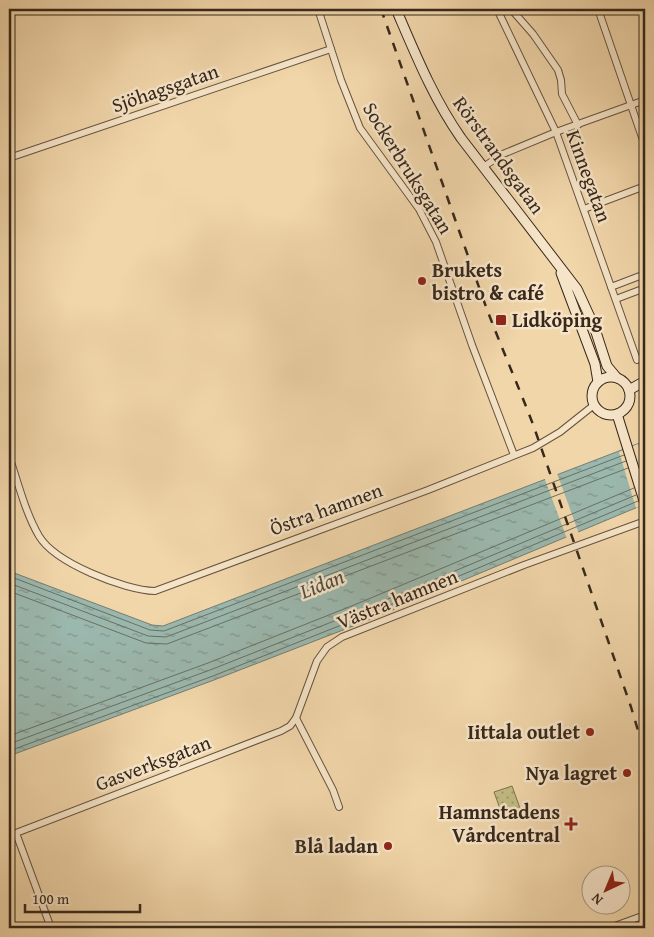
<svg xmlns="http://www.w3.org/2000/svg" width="654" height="937" font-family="'Gentium Book Plus',serif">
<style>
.park{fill:url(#park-dots);stroke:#7c724f}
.water{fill:url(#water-ripples);stroke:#737e73}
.pier{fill:#f1d6aa}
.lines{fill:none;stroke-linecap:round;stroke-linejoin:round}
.shore{stroke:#697064;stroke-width:1}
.street-casing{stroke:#66543f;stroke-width:8}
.secondary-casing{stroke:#37281b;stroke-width:11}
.street{stroke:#f6e4c8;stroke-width:6}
.secondary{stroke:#f6e4c8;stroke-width:9}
.rail{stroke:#37281b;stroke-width:2.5;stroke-dasharray:9 9;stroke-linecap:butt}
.poi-dot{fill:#8f2418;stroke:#f6e4c8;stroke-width:2}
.labels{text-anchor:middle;stroke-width:5;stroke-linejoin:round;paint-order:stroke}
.street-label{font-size:20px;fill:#37281b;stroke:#f6e4c8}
.poi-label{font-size:20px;font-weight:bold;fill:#37281b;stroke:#f6e4c8;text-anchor:end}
.water-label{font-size:21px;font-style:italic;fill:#504c40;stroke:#f6e4c8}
</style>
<defs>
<pattern id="park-dots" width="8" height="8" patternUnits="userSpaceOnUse" patternTransform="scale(1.25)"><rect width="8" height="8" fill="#c2bc83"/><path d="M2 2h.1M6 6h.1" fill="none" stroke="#9e996a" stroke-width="1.8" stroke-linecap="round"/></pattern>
<pattern id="water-ripples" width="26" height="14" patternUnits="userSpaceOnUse" patternTransform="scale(1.25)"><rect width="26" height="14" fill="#9bb8ae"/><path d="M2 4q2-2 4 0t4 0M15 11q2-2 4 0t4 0" fill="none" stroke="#7f968d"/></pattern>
</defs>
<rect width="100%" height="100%" fill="#f1d6aa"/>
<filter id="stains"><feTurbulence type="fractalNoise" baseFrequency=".004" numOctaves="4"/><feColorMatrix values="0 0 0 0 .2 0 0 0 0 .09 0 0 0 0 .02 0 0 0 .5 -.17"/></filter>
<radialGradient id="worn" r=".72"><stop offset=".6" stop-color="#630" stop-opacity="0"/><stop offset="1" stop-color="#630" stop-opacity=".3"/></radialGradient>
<path class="park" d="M512,786L521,811L503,817L494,792Z"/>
<path class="water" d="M645,441V504L361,623L214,680L9,756V571L152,625L163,626Z"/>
<g class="pier">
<path d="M638,444L645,470V504L636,508L619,452Z"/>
<path d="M557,473L579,534L567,539L544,477Z"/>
</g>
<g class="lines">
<g class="shore">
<path d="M9,576L150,630L164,631L624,455"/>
<path d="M9,583L148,636L166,637L626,461"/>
<path d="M9,591L146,643L167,644L628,468"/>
<path d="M9,736L208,663L354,605L634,488"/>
<path d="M9,744L210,670L357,612L636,495"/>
<path d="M9,751L213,676L359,618L638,501"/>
</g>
<defs>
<g id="street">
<path d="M318,9L341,80L360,128L419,209L436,242L472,345L514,455"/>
<path d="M497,9L556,132L637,360"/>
<path d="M511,9L533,34L558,70L561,80L562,94L578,125"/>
<path d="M598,9L645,146"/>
<path d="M9,158L331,49"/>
<path d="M483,167L503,154L556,132L645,100"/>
<path d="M584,209L645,186"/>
<path d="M611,287L645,274"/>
<path d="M616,299L645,288"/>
<path d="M9,456C18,482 25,512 39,536C55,563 124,590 155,591L428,490L533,448L560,432L594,405"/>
<path d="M339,807L333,790L296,718L317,661L327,647L342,637L524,565L645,521"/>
<path d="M51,928L16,833L281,731L290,726L296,718"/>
<path d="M609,928L645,915"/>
</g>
<g id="secondary">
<path d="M396,9C415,53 433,98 461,138L577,289L594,326L607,366L617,378"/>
<path d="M561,273L595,364L598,382"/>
<circle cx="611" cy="396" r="19"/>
<path d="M629,390L645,381"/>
<path d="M617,414L645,504"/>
</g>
</defs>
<use href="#street" class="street-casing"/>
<use href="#secondary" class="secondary-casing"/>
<use href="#street" class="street"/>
<use href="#secondary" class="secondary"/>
<path class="rail" d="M381,9L481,293C497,338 517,382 534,427L631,707L645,754"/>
</g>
<g class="poi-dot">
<circle cx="422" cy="281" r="5"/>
<rect x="495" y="314" width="12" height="12" rx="2.5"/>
<circle cx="590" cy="732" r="5"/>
<circle cx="627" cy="773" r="5"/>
<path d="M568.5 816.5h5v5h5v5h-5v5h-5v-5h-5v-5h5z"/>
<circle cx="388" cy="846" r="5"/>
</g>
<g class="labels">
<g class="street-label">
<text transform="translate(165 88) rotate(-19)" y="7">Sjöhagsgatan</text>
<text transform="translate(499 155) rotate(54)" y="7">Rörstrandsgatan</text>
<text transform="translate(408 168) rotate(58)" y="7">Sockerbruksgatan</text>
<text transform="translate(589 176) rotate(70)" y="7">Kinnegatan</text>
<text transform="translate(326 509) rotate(-20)" y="7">Östra hamnen</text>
<text transform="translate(397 599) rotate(-22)" y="7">Västra hamnen</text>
<text transform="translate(153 763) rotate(-21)" y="7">Gasverksgatan</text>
</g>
<g class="poi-label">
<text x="432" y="277" text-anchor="start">Brukets<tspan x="432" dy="23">bistro &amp; café</tspan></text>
<text x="512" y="327" text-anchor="start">Lidköping</text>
<text x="580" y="739">Iittala outlet</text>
<text x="617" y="780">Nya lagret</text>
<text x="560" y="819">Hamnstadens<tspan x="560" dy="23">Vårdcentral</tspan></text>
<text x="378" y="853">Blå ladan</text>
</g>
<g class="water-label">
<text transform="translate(322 584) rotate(-22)" y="7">Lidan</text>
</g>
</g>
<rect width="654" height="937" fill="none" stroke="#f1d6aa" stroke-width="30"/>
<rect x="10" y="10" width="634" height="917" fill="none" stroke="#37281b" stroke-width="2.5"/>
<rect x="15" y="15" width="624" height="907" fill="none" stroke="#37281b"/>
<g transform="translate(606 890) rotate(224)"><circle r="24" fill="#f6e4c8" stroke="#aa9983"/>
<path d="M0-4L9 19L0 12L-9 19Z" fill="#8f2418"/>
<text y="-8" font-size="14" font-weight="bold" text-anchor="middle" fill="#37281b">N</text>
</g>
<path d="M25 904v8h115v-8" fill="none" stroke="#37281b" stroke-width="2.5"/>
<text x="32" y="904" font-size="15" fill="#37281b" stroke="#f6e4c8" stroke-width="4" paint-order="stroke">100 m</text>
<rect width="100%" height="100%" filter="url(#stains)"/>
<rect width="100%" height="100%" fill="url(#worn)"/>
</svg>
